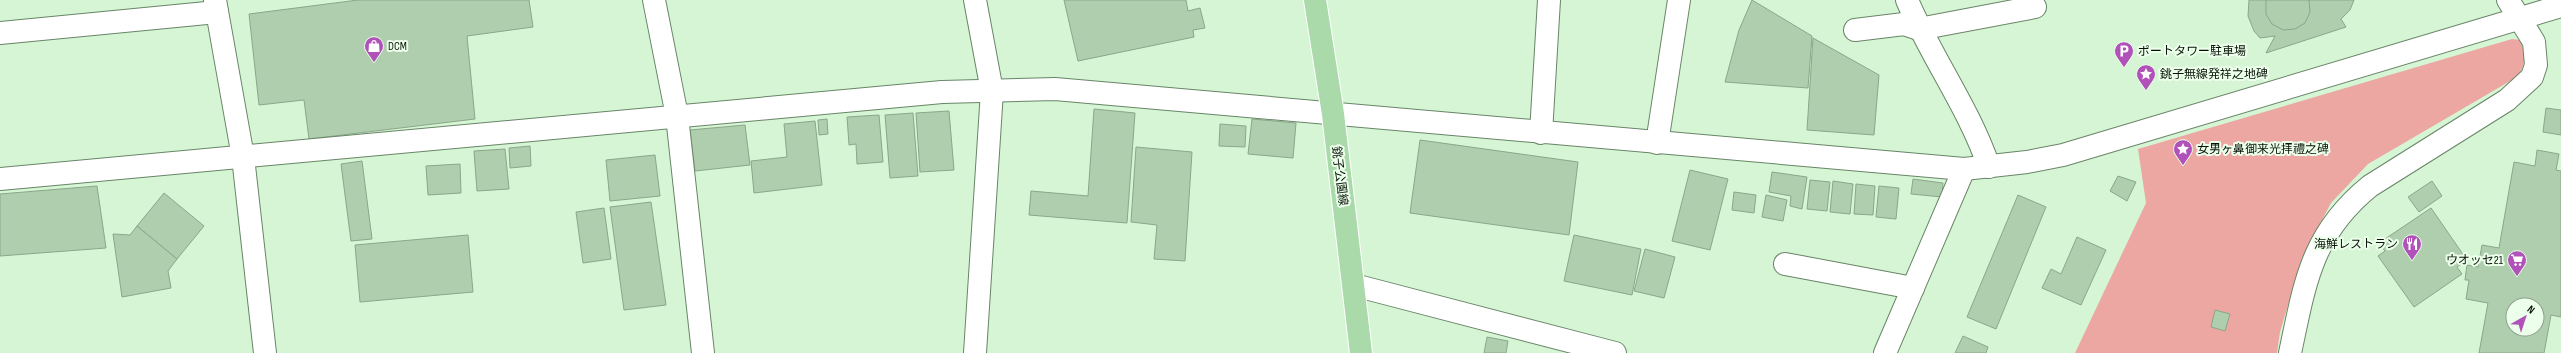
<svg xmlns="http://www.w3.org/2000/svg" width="2561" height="353" font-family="'Sofia Sans Condensed','Noto Sans JP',sans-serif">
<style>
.green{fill:#eca7a2}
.building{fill:#afceae;stroke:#8aa789;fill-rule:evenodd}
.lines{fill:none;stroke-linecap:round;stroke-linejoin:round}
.minor-casing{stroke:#688567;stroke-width:24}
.major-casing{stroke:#fff;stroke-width:24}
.minor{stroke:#fff;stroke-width:22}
.major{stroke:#aad9aa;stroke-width:22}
.labels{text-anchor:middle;stroke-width:4;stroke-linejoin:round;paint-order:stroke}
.poi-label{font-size:12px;fill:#071106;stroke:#ecffeb;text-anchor:start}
.street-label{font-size:12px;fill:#071106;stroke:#ecffeb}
</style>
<rect width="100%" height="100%" fill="#d6f5d4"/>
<path class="green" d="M2512,39L2520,40C2526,54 2526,65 2517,77L2368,164L2331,203L2302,258L2280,332L2277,353H2075L2146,203L2138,149Z"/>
<g class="building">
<path d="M358,0H529L533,27L467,36L475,119L309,139L304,100L259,105L249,14Z"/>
<path d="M1064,0H1186L1188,11L1200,8L1205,28L1193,30L1194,37L1078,61Z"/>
<path d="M1752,0L1812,36L1808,88L1725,82L1739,30Z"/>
<path d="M2249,0H2354L2350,10L2341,19L2346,27L2266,53L2275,36L2260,38L2254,31L2248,16Z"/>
<path d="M2266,0H2309L2310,12L2305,23L2295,29L2283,30L2272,24L2266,14Z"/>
<path d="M1813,38L1879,75L1874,135L1807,130Z"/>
<path d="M2546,108L2561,110V135L2543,132Z"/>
<path d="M1094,109L1135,113L1127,223L1029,215L1031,191L1088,196Z"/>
<path d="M949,111L954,170L920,172L916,113Z"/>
<path d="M913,113L918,176L890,178L885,115Z"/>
<path d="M879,115L883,162L857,164L856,144L849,145L847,117Z"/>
<path d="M827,119L828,134L819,135L818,120Z"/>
<path d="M1252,119L1296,123L1293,158L1248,154Z"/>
<path d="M815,121L822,185L754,193L751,161L787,157L784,124Z"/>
<path d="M1220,124L1246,126L1245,147L1219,146Z"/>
<path d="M745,125L750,165L695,171L690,130Z"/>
<path d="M1420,140L1578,162L1569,235L1410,213Z"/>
<path d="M530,146L531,166L510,168L509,148Z"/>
<path d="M1136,147L1192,152L1185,261L1154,259L1157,225L1131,222Z"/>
<path d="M505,149L509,189L477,191L474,151Z"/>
<path d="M2537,150L2559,154L2556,170L2561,171V317L2551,315L2544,353H2479L2488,303L2466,299L2469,280H2465L2467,265L2478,267L2482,245L2499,248L2514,162L2535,166ZM2513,305H2537V329H2513Z"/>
<path d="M655,155L660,196L610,201L606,160Z"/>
<path d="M362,161L372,239L351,241L341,164Z"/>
<path d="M460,164L461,193L428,195L426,166Z"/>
<path d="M1690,170L1728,179L1710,250L1672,241Z"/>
<path d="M1772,172L1807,177L1802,209L1790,206L1791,196L1769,192Z"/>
<path d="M2118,176L2136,182L2127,201L2110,191Z"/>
<path d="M1913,179L1943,183L1942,197L1911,194Z"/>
<path d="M1810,180L1830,182L1827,211L1807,209Z"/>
<path d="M1833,181L1853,184L1850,214L1830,212Z"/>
<path d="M2432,181L2442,196L2419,212L2408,197Z"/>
<path d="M1856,184L1875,186L1873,215L1854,214Z"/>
<path d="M97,186L106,248L0,256V194Z"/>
<path d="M1879,186L1899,188L1896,219L1876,217Z"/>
<path d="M1734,192L1756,195L1754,213L1732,210Z"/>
<path d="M164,193L204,226L177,259L137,226Z"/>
<path d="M1766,195L1787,200L1783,221L1762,217Z"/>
<path d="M2018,195L2046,207L1996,329L1967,317Z"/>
<path d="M651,202L666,305L624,310L610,207Z"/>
<path d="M604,208L611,259L583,263L576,212Z"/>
<path d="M2431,208L2467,260L2457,267L2462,274L2414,307L2378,256L2385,251L2379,243Z"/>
<path d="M137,226L177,259L168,271L171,288L122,297L113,234L130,235Z"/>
<path d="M468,235L473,292L360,302L355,245Z"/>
<path d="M1574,235L1641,249L1632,295L1564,281Z"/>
<path d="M2077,237L2106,250L2081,305L2042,288L2051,269L2061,274Z"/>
<path d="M1645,249L1675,257L1664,298L1634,291Z"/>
<path d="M2215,310L2230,314L2225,331L2211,327Z"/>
<path d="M1963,336L1988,347L1986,353H1955Z"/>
<path d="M1487,337L1508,341L1506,353H1484Z"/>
</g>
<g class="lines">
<defs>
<g id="minor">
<path d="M215,0L243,157L265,353"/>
<path d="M654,0L677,116L703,353"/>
<path d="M1907,0C1931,57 1969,108 1989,167"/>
<path d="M1855,30L1904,24L1919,29L2035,7"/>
<path d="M0,33L217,12"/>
<path d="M1541,133L1549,0"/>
<path d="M1657,143L1679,0"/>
<path d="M0,179L942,92L1055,89L1964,169L2027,162L2063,155L2561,6"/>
<path d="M1785,264L1913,288"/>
<path d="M1354,285L1615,353"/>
<path d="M975,353L992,91L975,0"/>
<path d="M1885,353L1964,169"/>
<path d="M2290,353C2305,283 2311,234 2370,186L2507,100L2532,77L2536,65L2534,42L2508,0"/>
</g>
<path id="major" d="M1315,0L1333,114L1361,353"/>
</defs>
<use href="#minor" class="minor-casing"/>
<use href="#major" class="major-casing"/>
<use href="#minor" class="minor"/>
<use href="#major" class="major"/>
</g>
<defs>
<symbol id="shop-pin" viewBox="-11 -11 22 30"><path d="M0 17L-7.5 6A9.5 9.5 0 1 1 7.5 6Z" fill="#b152ba" stroke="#ecffeb"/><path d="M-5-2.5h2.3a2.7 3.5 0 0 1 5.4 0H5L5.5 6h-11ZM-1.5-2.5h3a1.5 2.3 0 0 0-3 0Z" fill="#fff"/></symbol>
<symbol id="parking-pin" viewBox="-11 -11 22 30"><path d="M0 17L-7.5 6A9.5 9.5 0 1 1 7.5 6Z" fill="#b152ba" stroke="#ecffeb"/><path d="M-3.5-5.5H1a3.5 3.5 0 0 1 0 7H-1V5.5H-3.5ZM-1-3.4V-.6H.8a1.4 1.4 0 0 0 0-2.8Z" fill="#fff"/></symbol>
<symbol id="sight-pin" viewBox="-11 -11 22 30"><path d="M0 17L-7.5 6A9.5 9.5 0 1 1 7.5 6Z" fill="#b152ba" stroke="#ecffeb"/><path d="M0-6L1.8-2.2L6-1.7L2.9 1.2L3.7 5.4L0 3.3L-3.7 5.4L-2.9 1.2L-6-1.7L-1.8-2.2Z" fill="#fff"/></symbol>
<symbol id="restaurant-pin" viewBox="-11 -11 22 30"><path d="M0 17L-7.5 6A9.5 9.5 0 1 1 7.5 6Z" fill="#b152ba" stroke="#ecffeb"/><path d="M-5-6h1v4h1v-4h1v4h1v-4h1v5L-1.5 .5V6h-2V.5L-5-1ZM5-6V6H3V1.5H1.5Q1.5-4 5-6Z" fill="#fff"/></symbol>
<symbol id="supermarket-pin" viewBox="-11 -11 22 30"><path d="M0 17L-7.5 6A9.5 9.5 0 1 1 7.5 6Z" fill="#b152ba" stroke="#ecffeb"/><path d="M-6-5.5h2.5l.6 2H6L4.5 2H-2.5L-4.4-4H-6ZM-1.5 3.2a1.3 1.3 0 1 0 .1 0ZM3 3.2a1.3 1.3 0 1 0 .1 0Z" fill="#fff"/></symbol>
</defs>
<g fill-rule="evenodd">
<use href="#shop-pin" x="363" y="35" width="22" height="30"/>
<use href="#parking-pin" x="2113" y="40" width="22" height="30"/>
<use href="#sight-pin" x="2135" y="63" width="22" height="30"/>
<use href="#sight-pin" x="2172" y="138" width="22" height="30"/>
<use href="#restaurant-pin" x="2401" y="233" width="22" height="30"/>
<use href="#supermarket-pin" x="2506" y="249" width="22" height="30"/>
</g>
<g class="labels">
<g class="poi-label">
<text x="388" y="50">DCM</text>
<text x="2138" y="55">ポートタワー駐車場</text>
<text x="2160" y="78">銚子無線発祥之地碑</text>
<text x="2197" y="153">女男ヶ鼻御来光拝禮之碑</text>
<text x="2398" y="248" text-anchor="end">海鮮レストラン</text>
<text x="2503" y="264" text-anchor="end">ウオッセ21</text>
</g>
<g class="street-label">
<text transform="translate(1340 176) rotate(83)" y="4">銚子公園線</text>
</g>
</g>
<g transform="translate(2525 317) rotate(39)"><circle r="19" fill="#ecffeb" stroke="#90a08f"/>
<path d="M0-3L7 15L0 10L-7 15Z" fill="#b152ba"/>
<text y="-6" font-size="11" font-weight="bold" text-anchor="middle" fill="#071106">N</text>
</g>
</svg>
